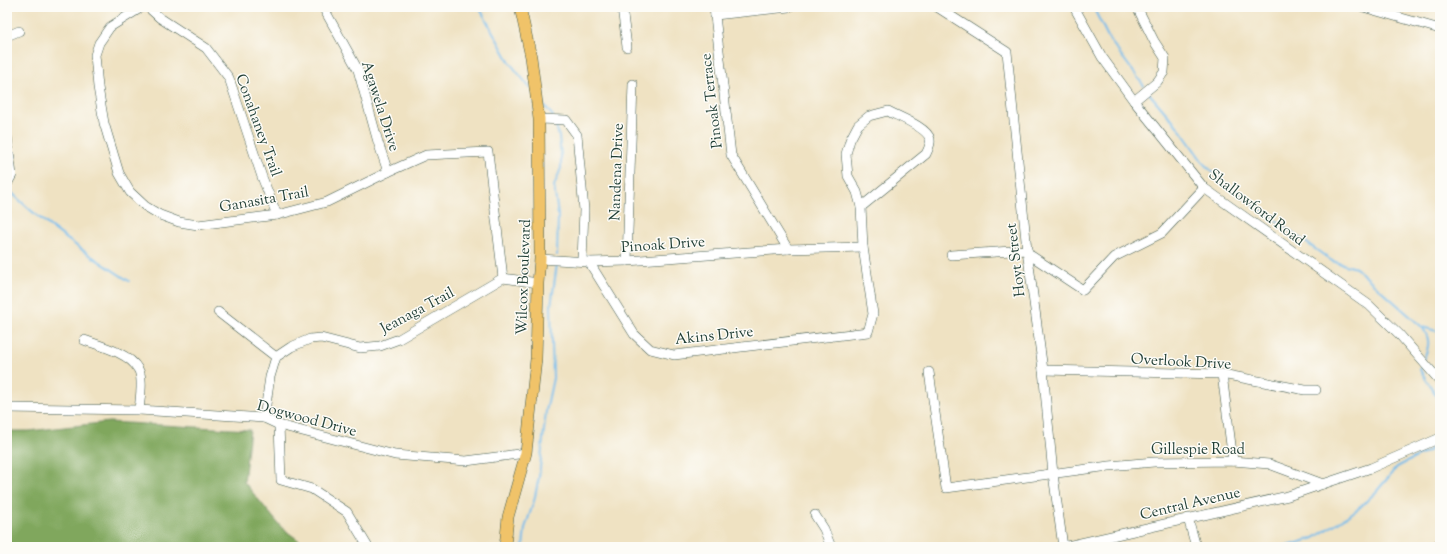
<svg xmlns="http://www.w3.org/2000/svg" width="1447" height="554" font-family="'Sorts Mill Goudy',serif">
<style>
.forest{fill:#80a75d;stroke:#507248}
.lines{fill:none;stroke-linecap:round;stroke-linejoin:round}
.stream{stroke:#74bcec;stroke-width:2}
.minor-casing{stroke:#3e5649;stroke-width:10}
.major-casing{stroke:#3e5649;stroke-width:12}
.minor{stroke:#fff;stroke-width:9}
.major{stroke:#f0c369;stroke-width:11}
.labels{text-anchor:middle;stroke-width:3;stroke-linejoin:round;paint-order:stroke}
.street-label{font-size:15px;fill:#1f3d34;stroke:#fdfcf7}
</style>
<rect width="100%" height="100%" fill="#fdfcf7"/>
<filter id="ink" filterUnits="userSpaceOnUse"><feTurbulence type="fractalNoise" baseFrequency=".025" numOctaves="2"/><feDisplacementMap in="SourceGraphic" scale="8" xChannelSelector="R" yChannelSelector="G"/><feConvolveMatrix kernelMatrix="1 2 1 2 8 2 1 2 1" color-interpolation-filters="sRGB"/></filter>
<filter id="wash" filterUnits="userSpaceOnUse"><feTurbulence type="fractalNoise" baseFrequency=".012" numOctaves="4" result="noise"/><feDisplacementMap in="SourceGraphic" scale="16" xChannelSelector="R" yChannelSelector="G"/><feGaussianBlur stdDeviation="0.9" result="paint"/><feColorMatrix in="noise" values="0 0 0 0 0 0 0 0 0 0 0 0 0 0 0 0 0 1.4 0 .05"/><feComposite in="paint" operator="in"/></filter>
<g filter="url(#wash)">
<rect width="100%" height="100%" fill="#efe2c2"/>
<path class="forest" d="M109,422L250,430L244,482L282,528L308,547H7V431H29Z"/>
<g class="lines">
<g class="stream">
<path d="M479,7L510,63L530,88"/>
<path d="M1093,7L1109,39L1144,86"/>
<path d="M1148,92L1178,127L1205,165L1230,188L1332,261L1356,268L1422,327C1430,338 1430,345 1424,358"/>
<path d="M542,103L553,116"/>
<path d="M556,125L559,137L561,156V168L554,186L558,215L557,255"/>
<path d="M7,188C43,225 86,253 129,281"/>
<path d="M1422,327L1440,332"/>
<path d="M1422,365L1420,370L1440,401"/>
<path d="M523,547L525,528L534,501L539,477L546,411L553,378L551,306L557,264"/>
<path d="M1284,547L1314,538L1358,509L1376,492L1397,467L1430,450L1432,446"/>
</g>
</g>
</g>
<g filter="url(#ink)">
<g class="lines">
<defs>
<g id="minor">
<path d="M142,7L110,27L99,43L95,55L98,87L104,123L119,173L130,192L145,206L160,215L179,222L198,225L277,215L327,202L388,172L426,155L488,152L503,278"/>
<path d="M148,7L160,18L206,48L229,78L262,177L277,215"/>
<path d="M323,7L358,70L378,142L388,172"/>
<path d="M622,7L627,47"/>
<path d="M714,7L731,155L788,249"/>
<path d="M937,7L1007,52L1027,250L1043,370L1053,474L1063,547"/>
<path d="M1074,7L1102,57L1134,101L1204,188L1369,305L1399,334L1440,381"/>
<path d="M1363,7L1440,29"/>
<path d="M715,15L789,7"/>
<path d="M7,36L19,31"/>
<path d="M1134,101L1157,82L1164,72L1165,58L1154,41L1137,7"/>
<path d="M888,111C899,117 927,127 930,139C931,144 928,150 926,154L861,207L857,192L848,176L846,154L850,140L858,125L869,116Z"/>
<path d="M539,119L566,120L577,135L584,210L582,261"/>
<path d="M7,136L12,175L7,184"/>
<path d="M951,255L1027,250L1030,255L1083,290L1114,257L1162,233L1204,188"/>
<path d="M540,259L589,262L627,261L788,249L863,247"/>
<path d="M627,261L633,84"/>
<path d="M589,262L634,334L650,349L674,355L868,332L873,314L863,247L861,207"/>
<path d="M218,312L276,357"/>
<path d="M84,340C101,346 129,353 138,369C144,378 140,399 139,410"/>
<path d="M1043,370L1222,374L1305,390H1316"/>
<path d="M929,372L946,488L1109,466L1154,462L1233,461L1269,464L1323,484L1371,468L1440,438"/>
<path d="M1222,374L1233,461"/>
<path d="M7,408L139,410L264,418L279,425L395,455L466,461L526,453"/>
<path d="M264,418L270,377L276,357L291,347L310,339L321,338L360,348L380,346L399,339L503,278L538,283"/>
<path d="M279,425L281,480L312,489L347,512L368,547"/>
<path d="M815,515L824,529L831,547"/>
<path d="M1188,518L1196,547"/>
<path d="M1063,547L1288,496L1323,484"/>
</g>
<g id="major">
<path d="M505,547L508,517L526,453L536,359L538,283L540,259L539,119L531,57L520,7"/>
<path d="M1435,547L1440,545"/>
</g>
</defs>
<use href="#minor" class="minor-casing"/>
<use href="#major" class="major-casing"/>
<use href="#minor" class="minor"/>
<use href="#major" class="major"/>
</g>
</g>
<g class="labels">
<g class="street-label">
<text transform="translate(711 101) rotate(-97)" y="5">Pinoak Terrace</text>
<text transform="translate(381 106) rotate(72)" y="5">Agawela Drive</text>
<text transform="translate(259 125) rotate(70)" y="5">Conahaney Trail</text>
<text transform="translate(616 172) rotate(-88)" y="5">Nandena Drive</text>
<text transform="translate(264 199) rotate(-10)" y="5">Ganasita Trail</text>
<text transform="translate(1257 207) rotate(37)" y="5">Shallowford Road</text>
<text transform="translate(663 244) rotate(-4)" y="5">Pinoak Drive</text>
<text transform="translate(1015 260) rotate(-97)" y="5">Hoyt Street</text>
<text transform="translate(523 277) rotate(-88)" y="5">Wilcox Boulevard</text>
<text transform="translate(417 310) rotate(-28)" y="5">Jeanaga Trail</text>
<text transform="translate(714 335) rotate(-6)" y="5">Akins Drive</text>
<text transform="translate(1181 361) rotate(3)" y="5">Overlook Drive</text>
<text transform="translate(307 418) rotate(15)" y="5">Dogwood Drive</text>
<text x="1198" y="454">Gillespie Road</text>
<text transform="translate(1190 503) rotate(-13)" y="5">Central Avenue</text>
</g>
</g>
<rect width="1447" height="554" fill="none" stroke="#fdfcf7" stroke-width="24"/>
</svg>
